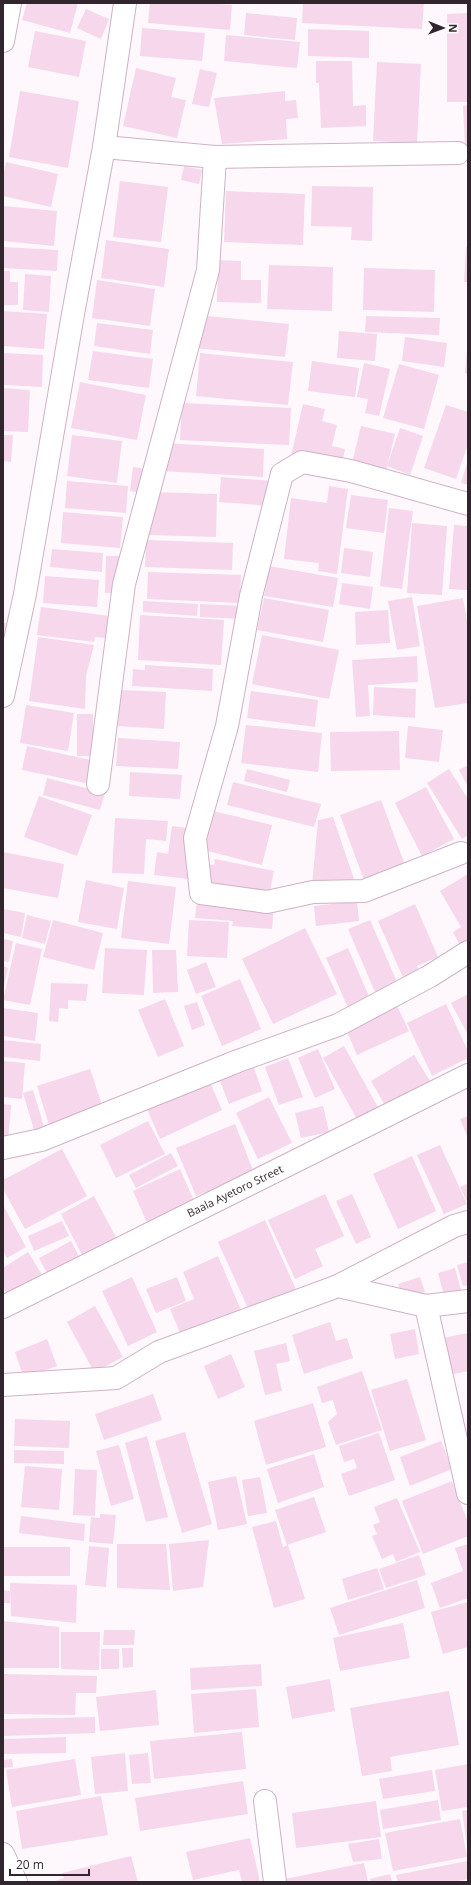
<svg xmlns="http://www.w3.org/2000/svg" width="471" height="1885" font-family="'Open Sans',sans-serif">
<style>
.building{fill:#f6d7ec}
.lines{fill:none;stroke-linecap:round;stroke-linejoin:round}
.minor-casing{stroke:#cfb2c6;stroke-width:24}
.minor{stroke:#fff;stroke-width:22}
.labels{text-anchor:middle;stroke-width:3;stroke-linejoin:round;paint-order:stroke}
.street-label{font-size:11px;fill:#31262d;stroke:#fff}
</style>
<rect width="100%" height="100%" fill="#fef8fc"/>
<g class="building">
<path d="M27,3H78L70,33L22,20Z"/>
<path d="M150,3H207L232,5L230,30L148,23Z"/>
<path d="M303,3H424L422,29L302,23Z"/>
<path d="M86,9L109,19L101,39L77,28Z"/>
<path d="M246,13L297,18L295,40L244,35Z"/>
<path d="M468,13V102H447V14Z"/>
<path d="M142,28L205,33L202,61L140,56Z"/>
<path d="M308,29L369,31V58L308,56Z"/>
<path d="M35,31L86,41L79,77L28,67Z"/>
<path d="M226,35L300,42L297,68L224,61Z"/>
<path d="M316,61H352L353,106L366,105V126L321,128L319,83H316Z"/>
<path d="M377,62L421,64L417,143L373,141Z"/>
<path d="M136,68L176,78L171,97L186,100L177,138L123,126Z"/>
<path d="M200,69L217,73L209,107L192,104Z"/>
<path d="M20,91L79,101L68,168L9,157Z"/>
<path d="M285,91V101L296,100L298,118L286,119L287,139L222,144L214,98Z"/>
<path d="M468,105V146L465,147L463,106Z"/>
<path d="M6,162L58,174L51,207L3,196V176Z"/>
<path d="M184,166L202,170L199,184L181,180Z"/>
<path d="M120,181L168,187L161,242L113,237Z"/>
<path d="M312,186L373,187L372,241L351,240L352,227L311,226Z"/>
<path d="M226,191L305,194L303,245L224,242Z"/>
<path d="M3,206L57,211L54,246L3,241Z"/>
<path d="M106,240L169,249L164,287L101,278Z"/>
<path d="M3,247L58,250L57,271L3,268Z"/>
<path d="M466,247L468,248V282H464Z"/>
<path d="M218,260L241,261V280H261V303L217,302Z"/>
<path d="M269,265L333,267L332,311L267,309Z"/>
<path d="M364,268L435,270L434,312L363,310Z"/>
<path d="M3,271H10V282H18V305H3Z"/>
<path d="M25,274L51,276L49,312L23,310Z"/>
<path d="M97,280L155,289L150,326L92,318Z"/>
<path d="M3,311L47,314L44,349L3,346Z"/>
<path d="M197,315L289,324L285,357L194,348Z"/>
<path d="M366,316L440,318L439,335L365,332Z"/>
<path d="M97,323L153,330L150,354L94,346Z"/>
<path d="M339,331L377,334L375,361L337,358Z"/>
<path d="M405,337L447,343L444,367L402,361Z"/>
<path d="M467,350H468V374L465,373Z"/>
<path d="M93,351L153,359L149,388L88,380Z"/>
<path d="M3,353L43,355L42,387L3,385Z"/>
<path d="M200,353L293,362L288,405L196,396Z"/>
<path d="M312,361L359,368L355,397L308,391Z"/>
<path d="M364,363L390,369L379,416L365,413L368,399L357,397Z"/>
<path d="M399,364L439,375L424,429L383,418Z"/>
<path d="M80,382L146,395L137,440L71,428Z"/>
<path d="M3,388L30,390L28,432L3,431Z"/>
<path d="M182,403L291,408L289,445L180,440Z"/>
<path d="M303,404L325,409L322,421L337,425L332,446L345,449L341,468L291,456Z"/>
<path d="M446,405L468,412V444L456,479L424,468Z"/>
<path d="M361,426L395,434L385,475L351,467Z"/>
<path d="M400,428L423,436L410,475L387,466Z"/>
<path d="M3,435H13L11,462L3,461Z"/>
<path d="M72,435L122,441L117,483L67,476Z"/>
<path d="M164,443L264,449L263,477L162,471Z"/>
<path d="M468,460V485L461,483Z"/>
<path d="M133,467L146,469L144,493L130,491Z"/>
<path d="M221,477L273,481L271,506L219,502Z"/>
<path d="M67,481L128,486L126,513L65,508Z"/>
<path d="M329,486L348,489L337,574L318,571L319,563L284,559L291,498L327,503Z"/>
<path d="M151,492L217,494L216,537L149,535Z"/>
<path d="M351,495L388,500L384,533L346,528Z"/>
<path d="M389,508L413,511L402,589L380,586Z"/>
<path d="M63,512L123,517L120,548L61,543Z"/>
<path d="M412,523L447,526L442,595L407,593Z"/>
<path d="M454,525L468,526V590L449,589Z"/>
<path d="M146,540L233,543L232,570L145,567Z"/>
<path d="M344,548L373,552L370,577L341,573Z"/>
<path d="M52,549L103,553L102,572L50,567Z"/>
<path d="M106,556H120L119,593H105Z"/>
<path d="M269,566L338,578L333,607L264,596Z"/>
<path d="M148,572L241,575L240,603L147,599Z"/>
<path d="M45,576L99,580L97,607L43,603Z"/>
<path d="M342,583L373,587L370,609L339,604Z"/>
<path d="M412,597L420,646L397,650L388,601Z"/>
<path d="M264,598L329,610L323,642L257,630Z"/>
<path d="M463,598L468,626V703L435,708L417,606Z"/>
<path d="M143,601L198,604L197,616L143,612Z"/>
<path d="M200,604L243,606V619L200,617Z"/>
<path d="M41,607L109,616L106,638L95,637L94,642L37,635Z"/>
<path d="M388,610L390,643L356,645L355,612Z"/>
<path d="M140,615L224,620L221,665L138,660Z"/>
<path d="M3,622L6,623L4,637H3Z"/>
<path d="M262,635L339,650L329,699L252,684Z"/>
<path d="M38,637L94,645L86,676L85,709L29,701Z"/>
<path d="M417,656L418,682L368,685L370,716L356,717L352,660Z"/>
<path d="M145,665L213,669L212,691L132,686L133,669L145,670Z"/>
<path d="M374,687L416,689L415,718L373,715Z"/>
<path d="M120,690L166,692L164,729L118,726Z"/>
<path d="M251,691L318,700L315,727L247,718Z"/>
<path d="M26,705L74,713L68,751L20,743Z"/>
<rect x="77" y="714" width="16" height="42"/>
<path d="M246,725L322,733L318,772L241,763Z"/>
<path d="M408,726L443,730L439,762L405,758Z"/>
<path d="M399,731L400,770L331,771L330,732Z"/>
<path d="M118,738L180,742L178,769L116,766Z"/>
<path d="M27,746L95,761L90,784L22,770Z"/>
<path d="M468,765V787L459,770Z"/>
<path d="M247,769L290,780L287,792L244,781Z"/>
<path d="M449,769L468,799V835L462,839L427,783Z"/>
<path d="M130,772L182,775L180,799L129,796Z"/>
<path d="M47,778L105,793L100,810L43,795Z"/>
<path d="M233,782L321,804L314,827L227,805Z"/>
<path d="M426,787L454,839L422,856L395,803Z"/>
<path d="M39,796L92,815L77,856L24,837Z"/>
<path d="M381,800L405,865L364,880L340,815Z"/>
<path d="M213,811L272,825L262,865L204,850Z"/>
<path d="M333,817L354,879L312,885L318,820Z"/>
<path d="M115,818L168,821L166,841L146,839L144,874L112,873Z"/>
<path d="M172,826L194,829L188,879L154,875L157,852L168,854Z"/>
<path d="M3,852L64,864L58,898L3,888Z"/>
<path d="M215,859L274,871L268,901L209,888L207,864L214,865Z"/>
<path d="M468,874V942L461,947L453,932L461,927L440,891Z"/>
<path d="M86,880L124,888L117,929L78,922Z"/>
<path d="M128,881L176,887L169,944L121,938Z"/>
<path d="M197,901L274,904L272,929L232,926L233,921L195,918Z"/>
<path d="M357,901L359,921L316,926L314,906Z"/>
<path d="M415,904L438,957L417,966L420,974L405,982L378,921Z"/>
<path d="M3,909L25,913L21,937L3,933Z"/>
<path d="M27,915L51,921L45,944L22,938Z"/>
<path d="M53,920L103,933L94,970L43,957Z"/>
<path d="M189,920L229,922L227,958L187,956Z"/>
<path d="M370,920L397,982L375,992L348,929Z"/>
<path d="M305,928L337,994L273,1024L242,959Z"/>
<path d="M3,939L13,941L9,962L3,961Z"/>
<path d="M16,943L42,949L30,1005L3,1000Z"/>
<path d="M105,948L147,950L144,995L102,993Z"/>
<path d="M348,948L371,1001L349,1010L326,958Z"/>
<path d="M152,950H176L178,992L153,993Z"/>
<path d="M206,962L216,987L196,994L187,970Z"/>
<path d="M3,966L8,968L4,986H3Z"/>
<path d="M240,979L261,1029L222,1046L201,996Z"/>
<path d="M51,983L88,984L86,1001L68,1000V1009L59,1008L58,1022L49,1021Z"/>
<path d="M468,994V1035L451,1003Z"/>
<path d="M165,999L184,1046L158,1057L138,1010Z"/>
<path d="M197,1002L205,1025L192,1030L184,1006Z"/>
<path d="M446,1004L468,1051V1058L432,1076L407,1023Z"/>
<path d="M397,1006L409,1031L357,1055L346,1029Z"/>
<path d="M3,1008L38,1013L35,1041L3,1036Z"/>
<path d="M3,1040L41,1044L40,1061L3,1057Z"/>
<path d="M344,1046L379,1109L358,1121L323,1058Z"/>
<path d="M318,1049L335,1089L315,1098L298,1058Z"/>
<path d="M414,1055L430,1081L386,1107L371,1081Z"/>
<path d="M288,1058L303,1097L279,1105L265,1067Z"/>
<path d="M3,1061L25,1063L22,1099L3,1097Z"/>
<path d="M254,1068L262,1091L229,1104L220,1081Z"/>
<path d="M90,1069L103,1108L49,1125L37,1086Z"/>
<path d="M209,1080L222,1110L160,1139L147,1109Z"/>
<path d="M33,1090L45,1130L35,1133L23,1093Z"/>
<path d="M269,1097L292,1143L258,1159L236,1113Z"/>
<path d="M3,1104L11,1105L8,1142L3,1141Z"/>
<path d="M323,1106L329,1132L301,1138L295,1113Z"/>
<path d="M468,1116V1138L460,1119Z"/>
<path d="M148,1121L165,1154L116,1178L100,1145Z"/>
<path d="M235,1124L254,1173L196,1196L176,1148Z"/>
<path d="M440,1145L467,1204L444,1214L417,1155Z"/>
<path d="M62,1149L87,1196L25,1229L3,1189V1180Z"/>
<path d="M171,1153L178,1166L136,1188L129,1175Z"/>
<path d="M412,1156L436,1211L398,1229L373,1174Z"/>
<path d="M180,1169L195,1203L148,1225L133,1191Z"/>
<path d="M468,1183V1204L460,1187Z"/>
<path d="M325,1194L344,1236L315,1249L323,1266L295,1279L268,1220Z"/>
<path d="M352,1194L371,1237L356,1244L336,1201Z"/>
<path d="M94,1196L119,1243L85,1261L61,1214Z"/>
<path d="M3,1205L26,1247L7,1258L3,1250Z"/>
<path d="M265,1220L298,1294L251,1315L218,1242Z"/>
<path d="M62,1221L69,1236L34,1251L28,1236Z"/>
<path d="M71,1241L82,1262L50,1279L39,1258Z"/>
<path d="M28,1252L46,1281L12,1302L3,1287V1268Z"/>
<path d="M218,1256L241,1310L181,1335L170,1309L194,1299L183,1272Z"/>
<path d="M468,1262V1285L463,1286L457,1265Z"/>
<path d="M455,1268L461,1290L444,1295L438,1273Z"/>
<path d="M132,1277L157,1332L128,1346L102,1291Z"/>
<path d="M177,1277L186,1301L156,1313L146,1289Z"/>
<path d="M420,1277L425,1292L403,1299L398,1284Z"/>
<path d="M95,1306L123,1357L94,1372L67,1322Z"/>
<path d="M330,1322L336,1341L347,1338L353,1358L304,1374L292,1335Z"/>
<path d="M415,1329L419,1354L395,1359L390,1334Z"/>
<path d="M468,1333V1371L445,1376L438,1339Z"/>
<path d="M47,1339L57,1366L24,1378L15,1352Z"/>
<path d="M286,1343L290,1361L276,1364L282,1391L265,1395L254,1351Z"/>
<path d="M231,1354L245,1387L218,1399L204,1366Z"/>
<path d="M362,1371L382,1430L336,1445L328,1422L337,1414L333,1400L322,1403L317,1387Z"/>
<path d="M407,1379L426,1440L390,1451L371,1390Z"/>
<path d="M153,1394L162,1420L104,1440L95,1414Z"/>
<path d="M313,1403L326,1447L266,1465L254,1421Z"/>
<path d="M15,1419L70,1421L69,1448L14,1446Z"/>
<path d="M185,1432L212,1524L182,1533L155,1441Z"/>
<path d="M379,1433L395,1480L349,1496L341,1474L357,1468L354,1459L344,1462L339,1446Z"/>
<path d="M147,1436L168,1517L146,1522L125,1443Z"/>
<path d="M441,1441L452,1469L410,1486L400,1457Z"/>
<path d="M119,1445L134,1499L111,1506L96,1451Z"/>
<path d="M14,1450L64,1451V1464L14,1463Z"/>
<path d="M314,1454L324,1487L278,1503L267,1469Z"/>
<path d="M25,1466L62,1469L59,1510L21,1507Z"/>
<path d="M75,1469L97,1470L95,1516L73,1515Z"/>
<path d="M236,1476L247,1524L218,1530L208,1482Z"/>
<path d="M260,1477L267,1513L248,1516L242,1480Z"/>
<path d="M452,1481L468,1522V1536L423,1554L402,1501Z"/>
<path d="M314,1497L326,1532L287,1545L275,1510Z"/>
<path d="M397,1498L420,1552L396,1562L393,1554L382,1559L372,1536L377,1534L373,1525L380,1522L374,1507Z"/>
<path d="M100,1514L116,1515L113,1544L89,1542L91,1517L100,1518Z"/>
<path d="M21,1516L85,1524L84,1541L19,1533Z"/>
<path d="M276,1521L283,1547L288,1545L305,1599L274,1608L252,1527Z"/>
<path d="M209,1540L203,1587L173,1591L169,1544Z"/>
<path d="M117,1544H166L170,1590L117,1588Z"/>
<path d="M468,1544V1598L440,1608L431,1583L463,1571L455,1548Z"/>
<path d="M89,1546L109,1548L106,1587L85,1585Z"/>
<rect x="3" y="1547" width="67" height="29"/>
<path d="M419,1555L426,1575L386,1588L379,1569Z"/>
<path d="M377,1568L384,1589L348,1600L342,1579Z"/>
<path d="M417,1580L425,1608L339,1635L330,1608Z"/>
<path d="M10,1583L77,1585L76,1623L11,1616Z"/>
<path d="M3,1590L10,1591V1603H3Z"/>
<path d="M468,1602V1647L443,1654L431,1612Z"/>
<path d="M3,1621L59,1627V1668H3Z"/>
<path d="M403,1623L410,1658L340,1671L333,1638Z"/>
<path d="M104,1630H135L134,1645H103Z"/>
<path d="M61,1632H100L99,1670L61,1669Z"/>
<path d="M122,1648H133V1667L123,1668Z"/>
<rect x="101" y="1649" width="18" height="20"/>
<path d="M261,1664L262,1686L191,1690L190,1668Z"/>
<path d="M3,1674L97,1676L96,1693H76L75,1715L3,1714Z"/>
<path d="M330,1679L335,1711L292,1719L286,1687Z"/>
<path d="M256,1689L259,1727L194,1733L191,1694Z"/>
<path d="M156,1690L159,1725L100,1731L96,1697Z"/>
<path d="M449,1691L459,1745L390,1757L392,1771L362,1776L350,1708Z"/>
<path d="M95,1717V1733L3,1736V1719Z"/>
<path d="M242,1732L246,1769L154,1779L150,1741Z"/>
<path d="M66,1737V1753L3,1754V1739Z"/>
<path d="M125,1753L128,1791L95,1794L91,1757Z"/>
<path d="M148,1753L151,1783L132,1784L129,1755Z"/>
<path d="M12,1759L13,1767L3,1768V1760Z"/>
<path d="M75,1759L81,1795L12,1807L6,1770Z"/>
<path d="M468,1764V1807L442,1811L435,1770Z"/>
<path d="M432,1770L435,1791L383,1799L379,1779Z"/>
<path d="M243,1781L248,1814L140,1831L135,1798Z"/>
<path d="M101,1796L108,1835L22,1849L16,1811Z"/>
<path d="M438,1800L441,1820L383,1829L380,1810Z"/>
<path d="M376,1801L381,1837L296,1848L292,1813Z"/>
<path d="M468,1810V1846H467L462,1811Z"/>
<path d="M460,1819L467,1857L393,1871L385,1833Z"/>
<path d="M250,1838L260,1882H242L239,1870L193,1880L186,1852Z"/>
<path d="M379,1839L382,1859L353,1862L348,1844Z"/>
<path d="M131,1856L138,1882H52L64,1878L62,1873Z"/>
<path d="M467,1861L468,1879L454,1882H398L396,1875Z"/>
<path d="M364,1863L368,1882H285V1879Z"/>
<path d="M390,1874L392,1882H371L370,1879Z"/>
</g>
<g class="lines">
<defs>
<g id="minor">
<path d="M3,41L10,3"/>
<path d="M104,147L215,157L458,153"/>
<path d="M3,696L25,594L73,314L104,147L125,3"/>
<path d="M98,784L124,584L208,270L215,157"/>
<path d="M461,853L364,891L313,892L267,902L201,893L195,838L227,726L251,596L282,474L302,462L351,471L468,504"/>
<path d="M3,1148L41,1140L238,1061L338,1025L430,976L468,952"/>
<path d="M338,1286L454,1226L468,1222"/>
<path d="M426,1306L468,1493"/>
<path d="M3,1307L468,1075"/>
<path d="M3,1385L116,1378L159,1352L338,1286L426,1306L468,1301"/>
<path d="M265,1801L275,1882"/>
<path d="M3,1854L16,1882"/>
</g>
</defs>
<use href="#minor" class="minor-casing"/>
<use href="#minor" class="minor"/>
</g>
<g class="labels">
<g class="street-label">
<text transform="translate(235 1191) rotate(-26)" y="4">Baala Ayetoro Street</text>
</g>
</g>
<rect width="471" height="1885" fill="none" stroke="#31262d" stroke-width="8"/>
<g transform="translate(443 28) rotate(91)" stroke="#ffffff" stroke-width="3" paint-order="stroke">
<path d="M0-3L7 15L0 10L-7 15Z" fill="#31262d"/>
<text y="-6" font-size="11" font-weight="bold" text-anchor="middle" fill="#31262d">N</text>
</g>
<path d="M10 1869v6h79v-6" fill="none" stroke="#31262d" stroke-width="2"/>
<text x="16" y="1869" font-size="12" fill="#31262d" stroke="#ffffff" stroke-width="3" paint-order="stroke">20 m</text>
</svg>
